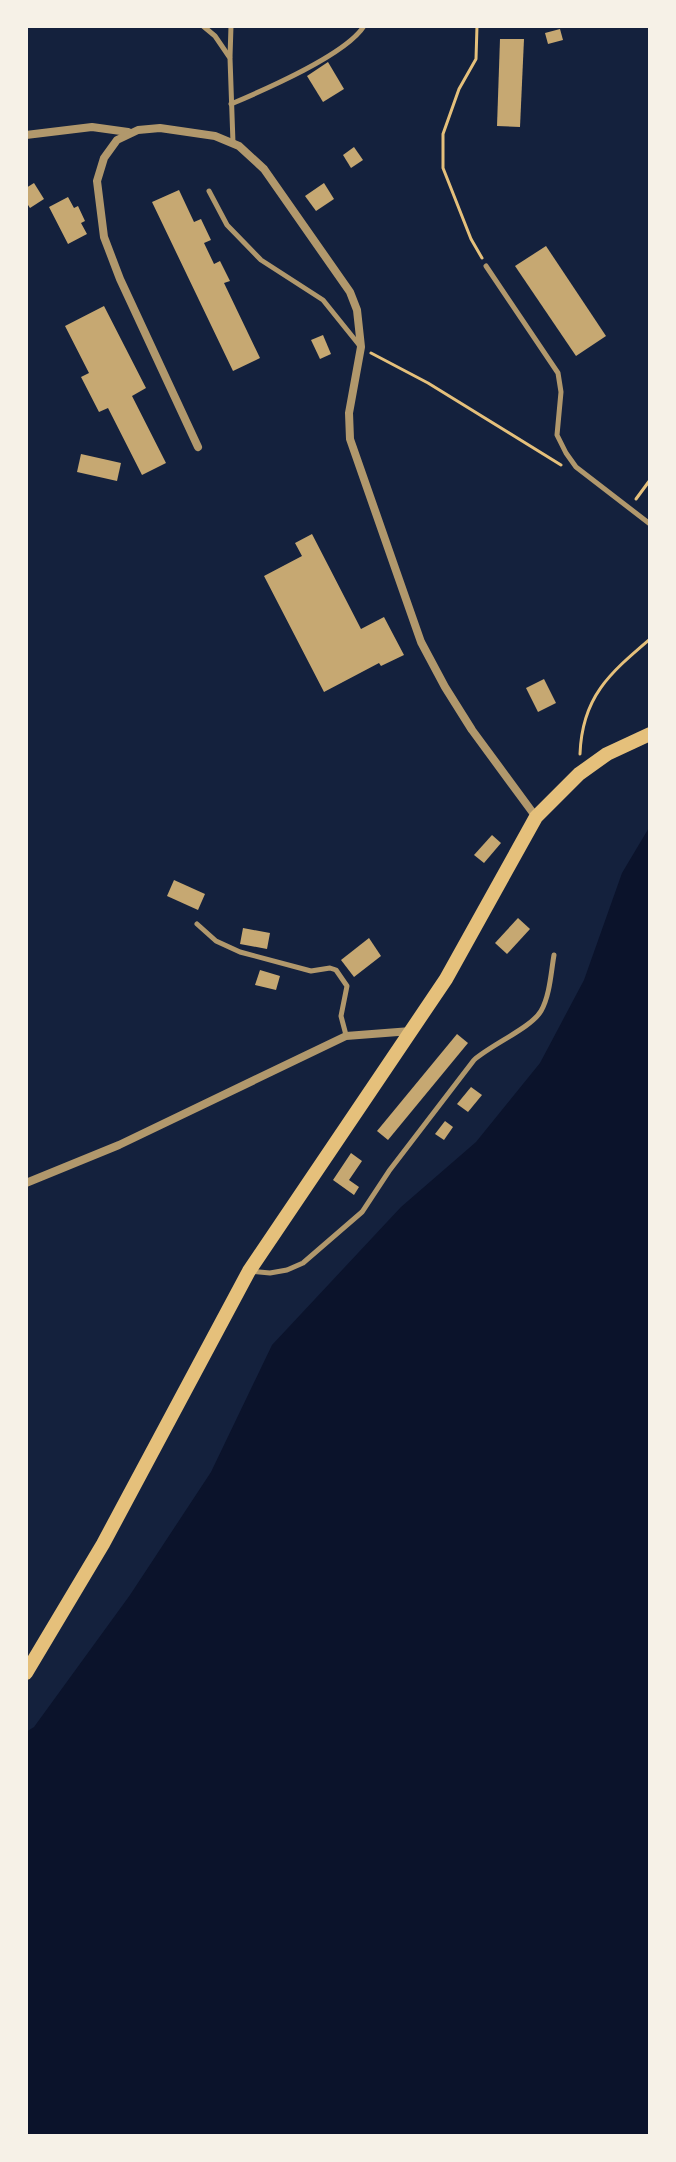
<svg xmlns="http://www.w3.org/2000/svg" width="676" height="2162" font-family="'DejaVu Sans',sans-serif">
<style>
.water{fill:#0b132b}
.building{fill:#c6a872}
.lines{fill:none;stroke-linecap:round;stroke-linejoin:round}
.path{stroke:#e5c07b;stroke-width:3}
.service{stroke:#b1986c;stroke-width:5}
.minor{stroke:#b1986c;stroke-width:8}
.secondary{stroke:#e5c07b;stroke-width:14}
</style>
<rect width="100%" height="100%" fill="#14213d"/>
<path class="water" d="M650,826V2136H26V1732L34,1727L130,1595L211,1472L272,1345L401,1207L476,1142L540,1063L584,980L622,873Z"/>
<g class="building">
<path d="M560,29L563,40L548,44L545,33Z"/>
<path d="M500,39H524L520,127L497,126Z"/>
<path d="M328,62L344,89L323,102L307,76Z"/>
<path d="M354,147L363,160L351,168L343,155Z"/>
<path d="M34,183L44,199L30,208L26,202V188Z"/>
<path d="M324,183L334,199L316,211L305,196Z"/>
<path d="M179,190L194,222L201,219L211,240L204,243L214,264L220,261L230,281L224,283L260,358L233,371L152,202Z"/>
<path d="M68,197L74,208L78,206L85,221L81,223L87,234L68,244L49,207Z"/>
<path d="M546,246L606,336L576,356L515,266Z"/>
<path d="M104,306L146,388L132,396L166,463L142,475L108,408L99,412L81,377L89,373L65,326Z"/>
<path d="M323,335L331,354L320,359L311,340Z"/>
<path d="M81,454L121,463L117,481L77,472Z"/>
<path d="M312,534L361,629L384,617L404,655L381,666L379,663L324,692L264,576L302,556L295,543Z"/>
<path d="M544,679L556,703L538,712L526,688Z"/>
<path d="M492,835L501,843L484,863L474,855Z"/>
<path d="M174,880L205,894L198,910L167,896Z"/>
<path d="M518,918L530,929L507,954L495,943Z"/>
<path d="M243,928L270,933L267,949L240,944Z"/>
<path d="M369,938L381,956L354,977L341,960Z"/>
<path d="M260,970L280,976L276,990L255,985Z"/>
<path d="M457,1034L468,1043L388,1140L377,1131Z"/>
<path d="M471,1087L482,1095L468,1112L457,1104Z"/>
<path d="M445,1121L453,1127L444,1140L435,1134Z"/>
<path d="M351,1153L362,1161L349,1180L359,1187L354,1195L333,1180Z"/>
</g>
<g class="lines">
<g class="path">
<path d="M477,26L476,59L459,89L443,134V168L471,239L482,258"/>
<path d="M371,353L428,383L561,465"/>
<path d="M636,499L650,480"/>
<path d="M580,754C582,697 609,674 650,639"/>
</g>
<g class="service">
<path d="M203,26L215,36L230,58L233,143"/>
<path d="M230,57L231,26"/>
<path d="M231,104C264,90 346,55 364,26"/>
<path d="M209,191L227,225L261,260L323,300L360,346"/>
<path d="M486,266L558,373L561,392L557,435L566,453L576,467L650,524"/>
<path d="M197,924L216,941L240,952L311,971L330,968L336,970L347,986L341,1016L346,1035"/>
<path d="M250,1271L270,1273L287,1270L303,1263L362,1212L389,1171L474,1060C492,1044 531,1028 541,1011C550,995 551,972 554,955"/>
</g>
<g class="minor">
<path d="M26,135L92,127L128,132"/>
<path d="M198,447L120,279L104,237L97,181L104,158L117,140L138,130L160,128L215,136L239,146L264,169L350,292L357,310L361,347L349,413L350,439L394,565L421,642L445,687L472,730L536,817"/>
<path d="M26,1183L119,1145L346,1036L411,1031"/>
</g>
<path class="secondary" d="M26,1673L103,1544L249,1271L446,979L536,817L579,774L607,754L650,734"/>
</g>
<rect width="676" height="2162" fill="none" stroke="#f6f1e7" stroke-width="56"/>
</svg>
